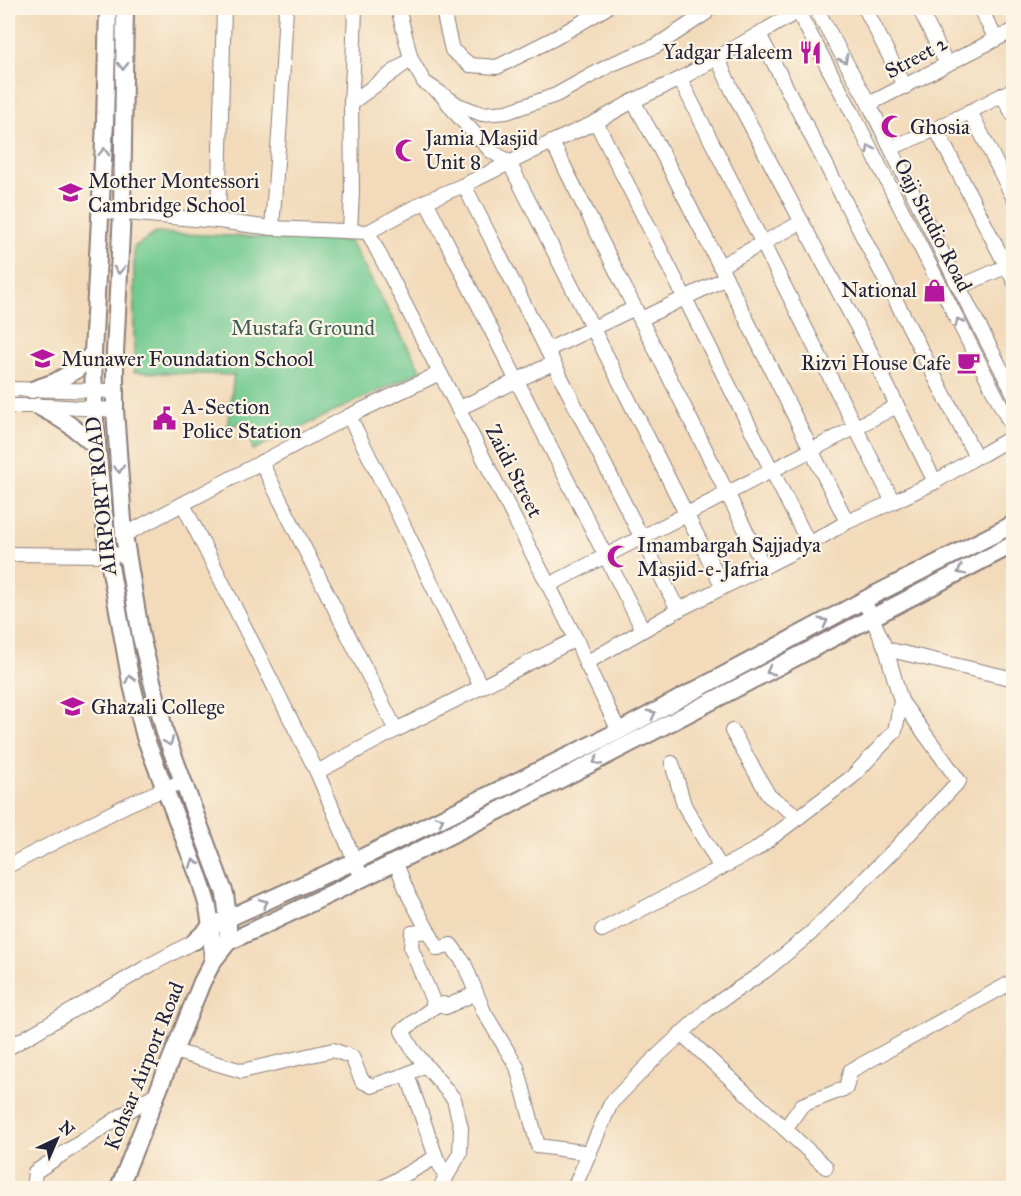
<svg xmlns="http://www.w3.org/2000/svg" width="1021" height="1196" font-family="'IM FELL Great Primer',serif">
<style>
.green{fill:#73cb91;stroke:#4a7666;stroke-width:1.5}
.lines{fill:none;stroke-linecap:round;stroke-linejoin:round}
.minor-casing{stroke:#8a7e7a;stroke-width:16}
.major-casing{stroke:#8a7e7a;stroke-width:20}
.minor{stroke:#fff;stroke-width:14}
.major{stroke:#fff;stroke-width:16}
.oneway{stroke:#9c9ca7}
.labels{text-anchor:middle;stroke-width:4.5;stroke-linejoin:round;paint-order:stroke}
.poi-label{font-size:21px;fill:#22223b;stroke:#fcf5e5;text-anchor:start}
.street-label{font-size:21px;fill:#22223b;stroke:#fcf5e5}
.park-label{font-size:21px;fill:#3e5d59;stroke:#fcf5e5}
</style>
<rect width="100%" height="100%" fill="#fcf5e5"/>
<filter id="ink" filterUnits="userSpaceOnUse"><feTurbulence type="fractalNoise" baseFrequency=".0167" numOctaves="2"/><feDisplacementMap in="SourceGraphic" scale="12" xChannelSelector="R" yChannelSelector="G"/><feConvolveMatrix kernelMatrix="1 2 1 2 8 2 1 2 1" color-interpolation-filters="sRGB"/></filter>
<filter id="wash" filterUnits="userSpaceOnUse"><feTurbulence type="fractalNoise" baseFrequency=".008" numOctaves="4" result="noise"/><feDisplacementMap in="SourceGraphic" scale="24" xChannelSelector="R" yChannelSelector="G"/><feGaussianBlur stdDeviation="1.35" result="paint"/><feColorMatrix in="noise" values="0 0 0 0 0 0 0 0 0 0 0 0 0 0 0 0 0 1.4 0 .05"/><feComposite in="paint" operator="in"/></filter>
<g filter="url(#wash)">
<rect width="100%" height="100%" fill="#f2daba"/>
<path class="green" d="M156,233L350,241L421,371L253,450L247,420L227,428L234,375L134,372V247Z"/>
</g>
<g filter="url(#ink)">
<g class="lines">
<defs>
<g id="minor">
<path d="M398,8L411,59L424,82L458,105L482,114L507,112L556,95L612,64L656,46L706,13L703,8"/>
<path d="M445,8V20L452,50L470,65L497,67L555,38L606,8"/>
<path d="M796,8L853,114L1014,431"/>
<path d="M816,8L869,104L959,287L1014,394"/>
<path d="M865,8L905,87"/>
<path d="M919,8L947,64"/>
<path d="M980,8L996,39"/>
<path d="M759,34L976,457"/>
<path d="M717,57L732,90L871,353L935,482"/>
<path d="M680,79L893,502"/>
<path d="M441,94L459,117L491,151L509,162L723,587"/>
<path d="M1002,95L1014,116"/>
<path d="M633,101L658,145L720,266L847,522"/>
<path d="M351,103L411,59"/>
<path d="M869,104L1014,30"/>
<path d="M970,111L1014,199"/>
<path d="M596,122L809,544"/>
<path d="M936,129L1014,281"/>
<path d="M552,142L764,567"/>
<path d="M891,148L936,129L1014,89"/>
<path d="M464,185L678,610"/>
<path d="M426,201L643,630"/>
<path d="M102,211L218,221L272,228L368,232L426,201L464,185L552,142L596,122L633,101L680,79L804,8"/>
<path d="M218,221L224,8"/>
<path d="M272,228L280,121L286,8"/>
<path d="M350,231L352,192L351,103L353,69L355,8"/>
<path d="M368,232L576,639L586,663L619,731"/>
<path d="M720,266L802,222"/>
<path d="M959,287L1012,264"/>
<path d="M641,319L726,278"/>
<path d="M547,350L635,308"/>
<path d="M8,389L115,391"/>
<path d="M8,406H47L115,410"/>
<path d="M458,409L553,363"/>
<path d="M349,416L400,518L481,687"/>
<path d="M261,462L396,730L317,772"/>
<path d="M183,504L317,772L362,878"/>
<path d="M124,535L349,416L440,373"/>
<path d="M8,554L108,555L127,554"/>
<path d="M549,585L897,406"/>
<path d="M864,600L886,649L1014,679"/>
<path d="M586,663L678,610L809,544L847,522L893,502L935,482L976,457L983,454L1014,436"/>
<path d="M396,730L576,639"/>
<path d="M732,731L769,796L799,817"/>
<path d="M672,763L684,805L721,868"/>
<path d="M395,861L409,896L438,949L451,945L464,963L484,1012L517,1067L538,1146L590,1153"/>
<path d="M8,866L129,804L183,781"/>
<path d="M602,930L755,850L852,777L895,731L901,701L886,649"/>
<path d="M428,931L412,933L411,948L435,1006"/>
<path d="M681,1033L826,1167"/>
<path d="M8,1048L152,964L195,941"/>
<path d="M174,1051L242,1071L333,1050L352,1057L362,1081L372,1086L407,1074L426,1065"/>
<path d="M407,1074L436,1157L446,1178"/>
<path d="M785,1129L802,1105L846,1088L850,1071L1014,981"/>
<path d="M33,1188L35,1172L158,1092"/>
<path d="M382,1188L436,1157"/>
<path d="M440,1188L460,1153L461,1128L454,1099L413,1050L402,1031L435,1006L443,1004L446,1007L476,993"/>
<path d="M574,1188L611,1103L652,1061L708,1009L765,971L811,933L896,848L959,781L901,701"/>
</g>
<g id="major">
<path d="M108,8L105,122L93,353L94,408L99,467L108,555L130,677L145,737L200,880L208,907L211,926L213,961"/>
<path d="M32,390L55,382L76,370L93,353"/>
<path d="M38,406C60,417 79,430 97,448"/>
<path d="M195,941L211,926L355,861L619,731L864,600L1014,524"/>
<path d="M219,944L228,942C495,819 753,678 1014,544"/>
<path d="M119,1188L202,982L213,961L228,942V919L225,894L165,733L141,637L124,535L115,410V353L122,212L125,8"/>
</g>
</defs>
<use href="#minor" class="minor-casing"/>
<use href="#major" class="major-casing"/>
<use href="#minor" class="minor"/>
<use href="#major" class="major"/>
</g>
<defs><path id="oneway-chevron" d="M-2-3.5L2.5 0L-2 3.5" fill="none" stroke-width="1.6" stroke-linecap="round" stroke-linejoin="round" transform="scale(1.5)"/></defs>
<g class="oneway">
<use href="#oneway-chevron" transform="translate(844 59) rotate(61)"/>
<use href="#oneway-chevron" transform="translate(123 66) rotate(91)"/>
<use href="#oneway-chevron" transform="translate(870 149) rotate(-117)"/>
<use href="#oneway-chevron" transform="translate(104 152) rotate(-88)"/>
<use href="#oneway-chevron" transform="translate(119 270) rotate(93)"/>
<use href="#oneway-chevron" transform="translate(959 322) rotate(-117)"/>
<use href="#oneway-chevron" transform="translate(119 469) rotate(85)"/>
<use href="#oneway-chevron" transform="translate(961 571) rotate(153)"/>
<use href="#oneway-chevron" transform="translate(824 622) rotate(-28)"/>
<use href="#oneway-chevron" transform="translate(770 671) rotate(152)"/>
<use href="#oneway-chevron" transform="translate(130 679) rotate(-103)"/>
<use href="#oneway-chevron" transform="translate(652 714) rotate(-28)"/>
<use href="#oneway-chevron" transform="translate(169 742) rotate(69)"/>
<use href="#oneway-chevron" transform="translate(597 761) rotate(154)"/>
<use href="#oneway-chevron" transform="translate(440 820) rotate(-26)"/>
<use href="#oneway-chevron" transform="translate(194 863) rotate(-110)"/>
<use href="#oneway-chevron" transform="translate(264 903) rotate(-24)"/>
</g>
</g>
<defs>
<symbol id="restaurant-bare" viewBox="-9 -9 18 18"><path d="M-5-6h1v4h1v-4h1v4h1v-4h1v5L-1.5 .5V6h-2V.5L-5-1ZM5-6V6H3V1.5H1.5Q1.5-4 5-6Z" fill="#b5179e" stroke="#fcf5e5" stroke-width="2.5" paint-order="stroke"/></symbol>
<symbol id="mosque-bare" viewBox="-9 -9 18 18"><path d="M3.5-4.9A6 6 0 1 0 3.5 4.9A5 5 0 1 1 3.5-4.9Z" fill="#b5179e" stroke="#fcf5e5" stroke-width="2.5" paint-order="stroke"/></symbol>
<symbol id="school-bare" viewBox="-9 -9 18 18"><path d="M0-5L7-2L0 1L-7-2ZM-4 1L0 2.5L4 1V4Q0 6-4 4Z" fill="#b5179e" stroke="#fcf5e5" stroke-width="2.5" paint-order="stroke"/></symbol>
<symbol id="shop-bare" viewBox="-9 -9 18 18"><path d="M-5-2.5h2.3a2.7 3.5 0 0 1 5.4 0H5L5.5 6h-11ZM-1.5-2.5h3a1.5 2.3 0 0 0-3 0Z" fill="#b5179e" stroke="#fcf5e5" stroke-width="2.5" paint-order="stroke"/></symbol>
<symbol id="cafe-bare" viewBox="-9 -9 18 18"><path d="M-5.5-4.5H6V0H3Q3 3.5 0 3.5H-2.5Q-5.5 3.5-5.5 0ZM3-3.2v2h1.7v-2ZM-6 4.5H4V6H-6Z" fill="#b5179e" stroke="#fcf5e5" stroke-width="2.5" paint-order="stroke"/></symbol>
<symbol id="civic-bare" viewBox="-9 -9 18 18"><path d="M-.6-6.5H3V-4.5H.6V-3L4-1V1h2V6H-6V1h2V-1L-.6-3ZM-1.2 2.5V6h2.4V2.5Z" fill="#b5179e" stroke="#fcf5e5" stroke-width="2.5" paint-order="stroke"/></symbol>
<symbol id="university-bare" viewBox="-9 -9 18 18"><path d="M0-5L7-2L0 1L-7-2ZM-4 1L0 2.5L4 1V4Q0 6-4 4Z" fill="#b5179e" stroke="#fcf5e5" stroke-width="2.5" paint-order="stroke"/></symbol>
</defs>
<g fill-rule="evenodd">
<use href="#restaurant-bare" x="794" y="36" width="33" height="33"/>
<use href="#mosque-bare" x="876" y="110" width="33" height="33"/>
<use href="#mosque-bare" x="390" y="134" width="33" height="33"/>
<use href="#school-bare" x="54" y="176" width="33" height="33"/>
<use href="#shop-bare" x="918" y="274" width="33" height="33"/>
<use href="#school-bare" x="26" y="342" width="33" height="33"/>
<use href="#cafe-bare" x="952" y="346" width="33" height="33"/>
<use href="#civic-bare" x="148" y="402" width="33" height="33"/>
<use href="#mosque-bare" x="602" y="540" width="33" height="33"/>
<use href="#university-bare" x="56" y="690" width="33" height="33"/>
</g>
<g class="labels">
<g class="poi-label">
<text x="793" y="59" text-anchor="end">Yadgar Haleem</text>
<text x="910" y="134">Ghosia</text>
<text x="425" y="145">Jamia Masjid<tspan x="425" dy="24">Unit 8</tspan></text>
<text x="88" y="188">Mother Montessori<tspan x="88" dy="24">Cambridge School</tspan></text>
<text x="917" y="297" text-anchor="end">National</text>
<text x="61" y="366">Munawer Foundation School</text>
<text x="951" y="370" text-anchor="end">Rizvi House Cafe</text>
<text x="182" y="414">A-Section<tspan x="182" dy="24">Police Station</tspan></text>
<text x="637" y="552">Imambargah Sajjadya<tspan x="637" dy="24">Masjid-e-Jafria</tspan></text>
<text x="91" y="714">Ghazali College</text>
</g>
<g class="street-label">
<text transform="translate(916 57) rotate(-28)" y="7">Street 2</text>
<text transform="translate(933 225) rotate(63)" y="7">Oajj Studio Road</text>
<text transform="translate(514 471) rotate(63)" y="7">Zaidi Street</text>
<text transform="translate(101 496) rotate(-96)" y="7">AIRPORT ROAD</text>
<text transform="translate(144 1066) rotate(-68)" y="7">Kohsar Airport Road</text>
</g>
<g class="park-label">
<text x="303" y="335">Mustafa Ground</text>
</g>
</g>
<rect width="1021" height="1196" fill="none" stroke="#fcf5e5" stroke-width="30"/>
<g transform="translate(57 1139) rotate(44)" stroke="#fcf5e5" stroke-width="4.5" paint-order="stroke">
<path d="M0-4.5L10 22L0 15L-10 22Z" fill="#22223b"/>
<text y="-9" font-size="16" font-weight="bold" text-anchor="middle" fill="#22223b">N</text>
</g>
</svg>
